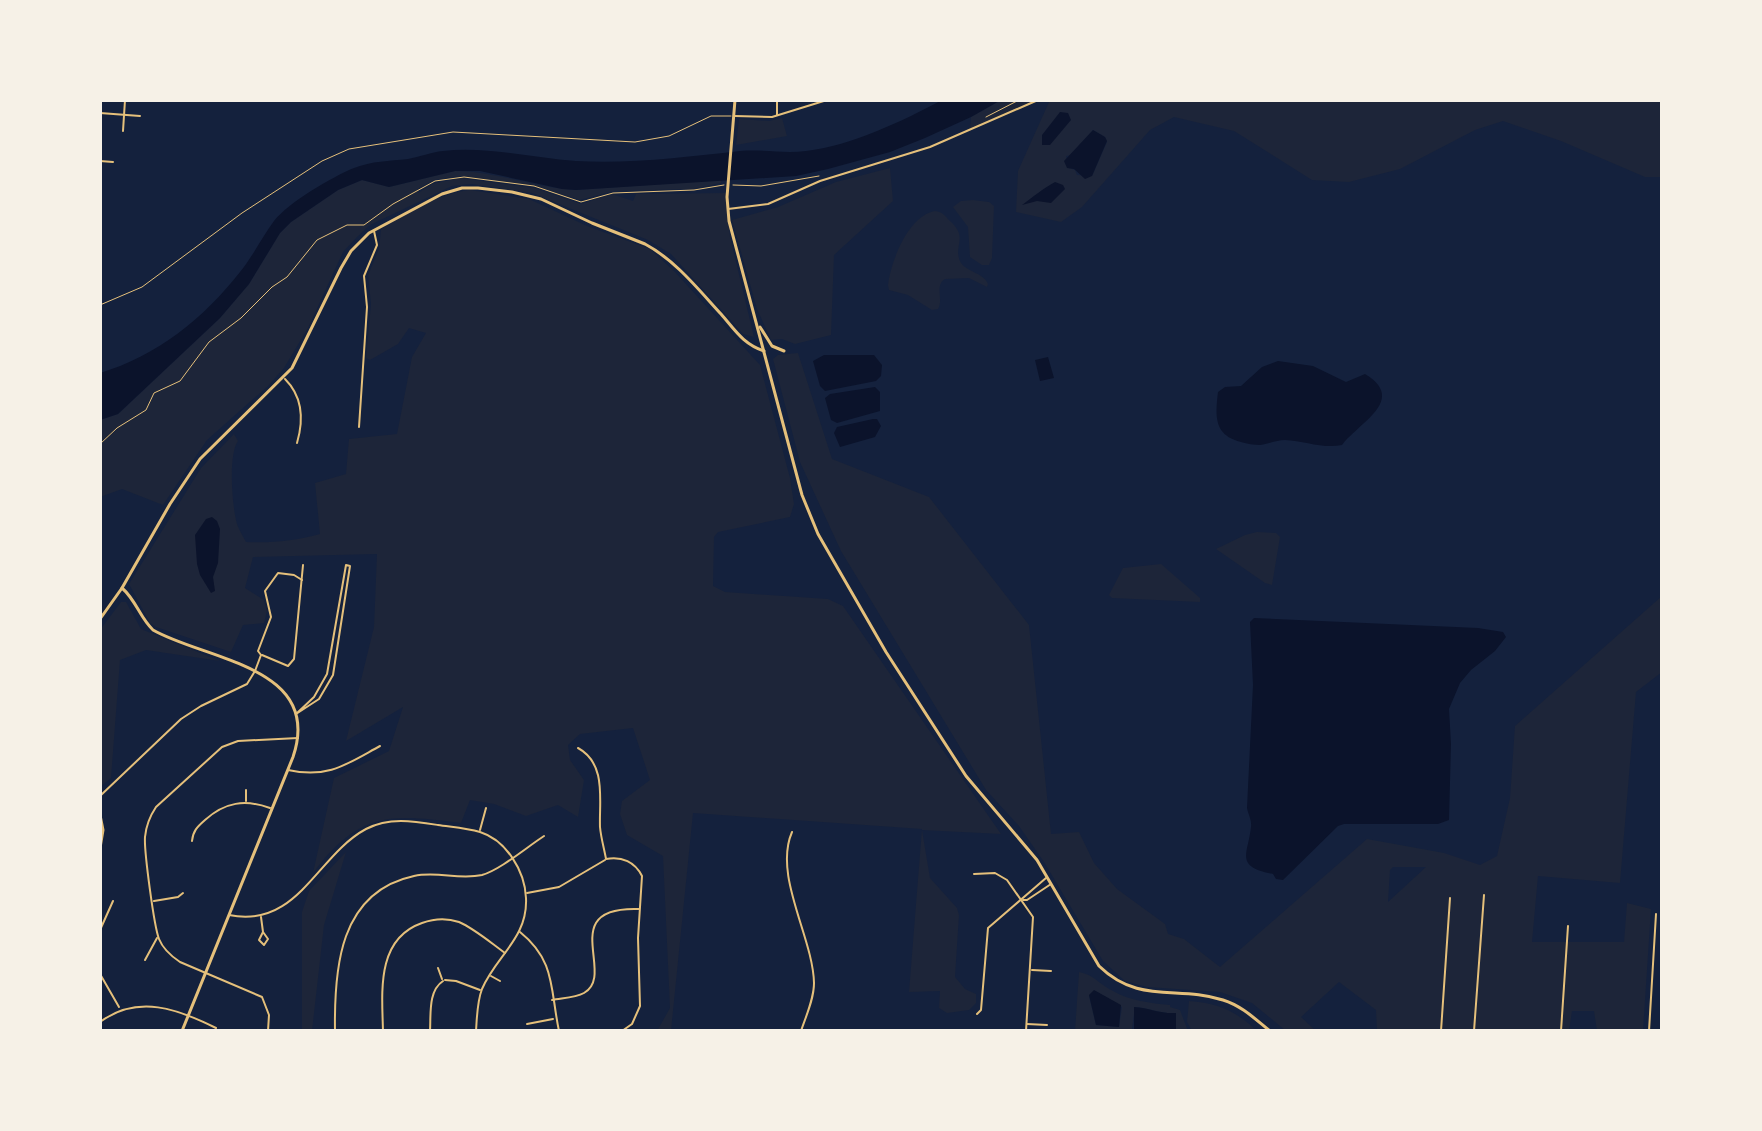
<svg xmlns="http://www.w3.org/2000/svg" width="1762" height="1131" font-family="Mulish,sans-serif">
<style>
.green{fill:#1d2539;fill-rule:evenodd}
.water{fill:#0b132b}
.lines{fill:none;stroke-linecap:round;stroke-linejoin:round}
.path{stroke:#e5c07b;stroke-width:1}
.service{stroke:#e5c07b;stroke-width:1}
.minor{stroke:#e5c07b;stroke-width:2}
.tertiary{stroke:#e5c07b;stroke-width:3}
</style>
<rect width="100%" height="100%" fill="#14213d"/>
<g class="green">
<path d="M1001,100H1038L970,130L971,117Z"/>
<path d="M1053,100H1662V177H1645L1561,141L1503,121L1475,130L1400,169L1349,182L1312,180L1234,131L1174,117L1150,130L1082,207L1061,222L1016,212L1018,171L1049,102ZM1093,130L1105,137L1107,142L1092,176L1077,175L1075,170L1069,168L1066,156L1071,155Z"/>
<path d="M782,118L787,136L736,145L739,119L769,121Z"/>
<path d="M890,168L893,201L834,255L831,335L795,344L782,339L771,340L757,309L732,220L778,207L836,182Z"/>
<path d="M455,171C496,171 535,188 576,190L721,180V183L693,189L614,191L580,200L532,185L461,176L434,180L418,189V193L432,184L460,178L535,188L581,204L612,194L633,201L636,194L726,193L730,237L754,337L743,334L671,254L648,240L532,193L472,184L452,186L370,225L357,237L343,252L308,328L284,368L268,386L207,440L163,505L122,489L100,497V420L118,414L220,318L249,284L280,233L291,222L338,190L362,180L389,187Z"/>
<path d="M470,190L529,199L587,226L650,249L675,272L760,365L790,478L794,504L790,517L718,532L714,537L713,586L725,592L828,599L843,606L1001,834L922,830L930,878L957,908L959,915L955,977L965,989L976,994V1003L969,1010L947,1013L939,1008L940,991L909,992L922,829L693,813L671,1031H657L670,1008L663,856L627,835L620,814L622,801L650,780L633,728L580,734L568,745L570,760L584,780L578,817L558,805L526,816L494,804L470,800L461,823C390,814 360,811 313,873L334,778L389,751L403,707L346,741L374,627L377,554L253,557L245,588L264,600L267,611L264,623L243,625L231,652L156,627L150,623L129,584L201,468L234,434L238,441C228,455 232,506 237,524C239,530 243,536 246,542C272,543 295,541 320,534L315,483L346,474L349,439L397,434L412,357L426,333L409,328L398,344L370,360L366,358L371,304L368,275L379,249L381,229C408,214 438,193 470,190Z"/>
<path d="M973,200L989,202L994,206L992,258L989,265H982L970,257L968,227L953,207L961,201Z"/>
<path d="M935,211C943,212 944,215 950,221C969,238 953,245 960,261C965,272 983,272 988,284L987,287L969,278L945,279C934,286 944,299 938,309L932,310L908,295L889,290L888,285C891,261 908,216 935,211Z"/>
<path d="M798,353L832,459L929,497L1029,625L1051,834L1079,832L1094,863L1117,889L1165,924L1168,934L1184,939L1220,967L1367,839L1444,853L1480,865L1497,856L1510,798L1515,726L1662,596V672L1636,692L1620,883L1538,876L1532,942H1624L1627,903L1651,909L1643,1031H1597L1594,1011H1572L1569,1031H1377L1376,1010L1339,982L1301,1017L1316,1031H1286L1252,1003L1220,992L1147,987L1125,981L1103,961L1044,862L1019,826L986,790L841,551L800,462L773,359L778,355ZM1393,867H1426L1388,902L1390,870Z"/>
<path d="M1257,532L1276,533L1280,537L1272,585L1265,583L1216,549L1245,535Z"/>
<path d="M1161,564L1200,598V602L1112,598L1109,595L1123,568Z"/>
<path d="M121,602H126L141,629L220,661L146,650L120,660L111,778L100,787V630Z"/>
<path d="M346,852L324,925L312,1031H302V912L309,891Z"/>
<path d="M1079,972C1093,974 1100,985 1113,991C1131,1001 1150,1003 1170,1005V1007L1180,1010L1188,1031H1176V1013C1161,1014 1149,1008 1135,1007L1132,1029L1140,1031H1075ZM1095,991L1122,1007L1119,1027L1096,1025L1089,996Z"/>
<path d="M1189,1001C1218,1003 1236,1011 1257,1031H1192L1187,1022Z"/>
</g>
<g class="water">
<path d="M942,100H1001L971,117L925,138L890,152L828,169L796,176L576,190L562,189L480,171H455L389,187L362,180L338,190L291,222L280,233L249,284L220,318L118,414L100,420V373C157,356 204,318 240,272C253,256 262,237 274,221C289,202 332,177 354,168C372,161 389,161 408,159C420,157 431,152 443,151C487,146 533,158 576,161C631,164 686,157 740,151C762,149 784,154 806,151C850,146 903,121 942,100Z"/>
<path d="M1060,112L1068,113L1071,120L1050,145H1042V135Z"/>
<path d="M1093,130L1105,137L1107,141L1092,176L1085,179L1074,169L1067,168L1064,161Z"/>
<path d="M1055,182L1063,185L1065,189L1051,203L1037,201L1022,205C1033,197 1042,189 1055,182Z"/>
<path d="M824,355H874L882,365L881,376L876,381L825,391L820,386L813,361Z"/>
<path d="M1048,357L1054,378L1040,381L1035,360Z"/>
<path d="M1278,361L1313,366L1346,382L1365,374C1408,400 1358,423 1342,445C1324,449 1304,441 1285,440C1276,440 1269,444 1260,445C1254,445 1247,444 1241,442C1214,435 1215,417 1218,392L1225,387L1241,386L1262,367Z"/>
<path d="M875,387L880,392V411L837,423L831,420L825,398L830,394Z"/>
<path d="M873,419H877L881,426L875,437L840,447L834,433L837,427Z"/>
<path d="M212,517L217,521L220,529L218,563L213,577L215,591L211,593L200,575L197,564L195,535L206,519Z"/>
<path d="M1254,618L1478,628L1503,632L1506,637L1495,651L1471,670L1460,683L1449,709L1451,744L1449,820L1438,824H1344L1338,826L1283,880L1276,879L1273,874C1234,866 1248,855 1251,827C1252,820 1248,814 1247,808L1253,685L1250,622Z"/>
<path d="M1094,990L1121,1005L1119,1027L1096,1025L1089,995Z"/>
<path d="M1134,1007C1149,1008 1161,1014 1176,1013V1031L1134,1030Z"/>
</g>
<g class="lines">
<g class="path">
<path d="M986,117L1019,100"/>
<path d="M733,185L761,186L819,176"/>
<path d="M100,444L117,428L146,410L154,393L180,381L209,342L241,318L272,287L287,277L317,240L347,225H364L393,204L435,181L464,177L534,186L581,202L613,193L694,190L724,185"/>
</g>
<path class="service" d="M100,305L142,287L242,213L322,161L349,149L453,132L635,142L669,136L711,116H731"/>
<g class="minor">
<path d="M100,113L140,116"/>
<path d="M777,115V100"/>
<path d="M735,116L772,117L827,100"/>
<path d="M123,131L125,100"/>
<path d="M100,161L113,162"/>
<path d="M728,209L768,204L820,181L930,147L1038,100"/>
<path d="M285,379C303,397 304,419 297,443"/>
<path d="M359,427L367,307L364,276L377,245L374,231"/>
<path d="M346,565L350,566L333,675L319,699L296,714L314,697L327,674Z"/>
<path d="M262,655L288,666L294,659L303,565"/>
<path d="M578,748C607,764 599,800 600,827C601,838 604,848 606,859C622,856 635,862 642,876L638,938L640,1006L632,1024L622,1031"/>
<path d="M288,770C328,779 347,764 380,746"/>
<path d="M246,790V801"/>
<path d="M100,796L181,719L201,706L247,684L255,671L261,655L258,651L271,617L265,591L278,573L294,575L302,580"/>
<path d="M480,830L486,808"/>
<path d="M792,832C773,876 813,937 814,983C814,999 806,1016 801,1031"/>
<path d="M192,841C193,831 197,827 205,820C225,802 245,799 270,808"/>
<path d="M974,874L995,873L1007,880L1033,917L1026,1031"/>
<path d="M527,893L559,887L605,860"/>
<path d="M1023,900H1027L1051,884"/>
<path d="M154,901L178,897L183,893"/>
<path d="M229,915C298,929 316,856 366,829C389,817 413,821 438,825C451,827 466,828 480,832C506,840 525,871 526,898C528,938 496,956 482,989C477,1002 477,1017 476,1031"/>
<path d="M261,917L263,932L259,940L264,945L268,939L263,932"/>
<path d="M100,930L113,901"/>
<path d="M520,932C556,961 550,989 559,1031"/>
<path d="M145,960L157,938"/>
<path d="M438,968L442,979"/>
<path d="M1032,970L1051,971"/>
<path d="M100,974L119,1007"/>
<path d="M491,976L500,981"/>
<path d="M445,980L456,981L480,990"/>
<path d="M552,1000C562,998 575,998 584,993C617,975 555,906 639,909"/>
<path d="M977,1014L981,1010L988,928L1046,878"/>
<path d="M100,1022C138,994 178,1009 216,1028"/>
<path d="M527,1024L553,1019"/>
<path d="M1027,1024L1047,1025"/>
<path d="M268,1031L269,1015L262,997L180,962C171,956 163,949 159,939C154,926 144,851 145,837C146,826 150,816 156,807L222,747L238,741L298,738"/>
<path d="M335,1031C334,969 339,892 414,876C437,871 459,880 482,875C500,870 527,847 544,836"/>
<path d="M383,1031C382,992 376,939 422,923C433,919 447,918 459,922C475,929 491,943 505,953"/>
<path d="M430,1031C431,1014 428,991 443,981"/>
<path d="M1441,1031L1450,898"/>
<path d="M1474,1031L1484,895"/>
<path d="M1561,1031L1568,926"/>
<path d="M1649,1031L1656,914"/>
</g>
<g class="tertiary">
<path d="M735,100L727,197L729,221L802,495L818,534L886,652L966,776L1037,860L1099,966C1139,1005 1178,985 1223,1000C1242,1006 1255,1019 1270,1031"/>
<path d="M760,327L772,346L784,351"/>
<path d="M122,588C136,600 140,618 153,630C205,660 324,666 293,757L182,1031"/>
<path d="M100,619L122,588L170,504L200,459L292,368L341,268L351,251L369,233L442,194L462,188H478L512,192L541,199L592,223L645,244C675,260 698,289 721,314C735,330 743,344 764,351"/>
<path d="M100,815L103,830L100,848"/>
<path d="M100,1029L101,1031"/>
</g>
</g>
<rect width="1762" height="1131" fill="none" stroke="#f6f1e7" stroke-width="204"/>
</svg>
